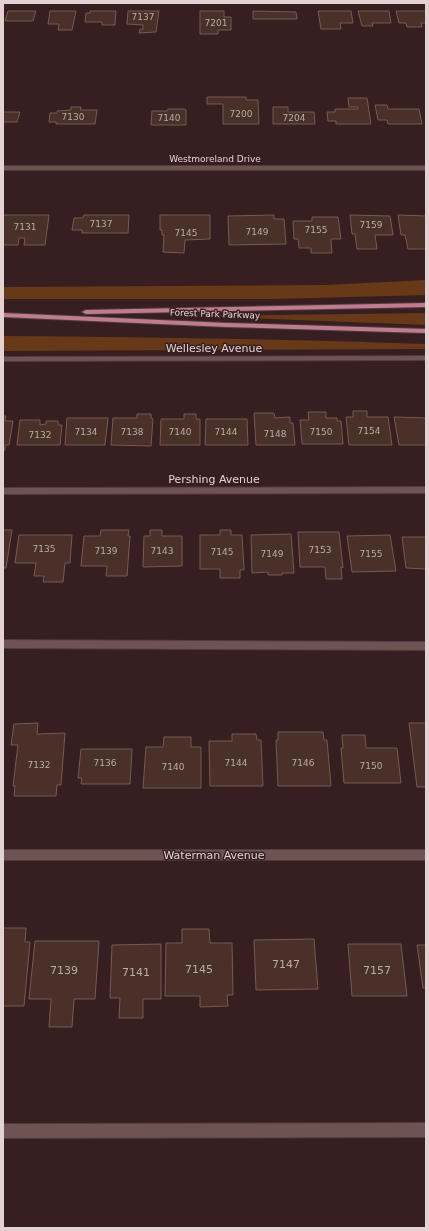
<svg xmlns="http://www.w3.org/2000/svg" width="429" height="1231" font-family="'DejaVu Sans',sans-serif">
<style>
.green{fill:#673919}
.building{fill:#493029;stroke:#775a53}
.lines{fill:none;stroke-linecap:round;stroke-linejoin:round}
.minor-casing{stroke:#513c3d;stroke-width:2}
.major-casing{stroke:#513c3d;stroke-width:2}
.minor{fill:#6f5252;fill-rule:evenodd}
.major{fill:#bf7c8f;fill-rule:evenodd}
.labels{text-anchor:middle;stroke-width:3;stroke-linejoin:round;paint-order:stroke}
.number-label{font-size:9px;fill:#bdaaa8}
.far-street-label{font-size:9px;fill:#e4d2d2;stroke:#371e20}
.street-label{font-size:11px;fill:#e4d2d2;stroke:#371e20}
.near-number-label{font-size:11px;fill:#bdaaa8}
</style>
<rect width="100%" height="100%" fill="#371e20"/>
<g class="green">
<path d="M426,280V295L273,299H3V287L325,285Z"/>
<path d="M426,313V325L194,316Z"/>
<path d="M3,336C144,337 285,339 426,344V349L3,351Z"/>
</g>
<g class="building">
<path d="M8,11H36L33,21H5Z"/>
<path d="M50,11H76L72,30H58L59,24H48Z"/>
<path d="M90,11H116L115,25H102V22H85L86,13H90Z"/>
<path d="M128,11H159L156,32L139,33L140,29H143V25L127,24Z"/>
<path d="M200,11H224V17H231V30H218V34H200Z"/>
<path d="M253,11L296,12L297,19H253Z"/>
<path d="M318,11H351L353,23H340L341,29H321Z"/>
<path d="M358,11H389L391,23H372L373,26H362Z"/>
<path d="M396,11H426V23H421L422,27H407L406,23H399Z"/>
<path d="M207,97H246V100H258L259,124H223V104H207Z"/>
<path d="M348,98H367L371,124H336V121H328L327,112H335V109H358V107H349Z"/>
<path d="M375,105H387L388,109H419L422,124H388L387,120H378Z"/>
<path d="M71,107H81L80,110H97L95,124H56V122H49L50,113H57V111L71,110Z"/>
<path d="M273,107H288V112H314L315,124H273Z"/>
<path d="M168,109H184L186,110V125H151L152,111H167Z"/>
<path d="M3,112H20L17,122H3Z"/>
<path d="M3,215H49L45,245H24L25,238H19L18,245H3Z"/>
<path d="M84,215H129L128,233H82V230H72L74,218H83Z"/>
<path d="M160,215H210V239L185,240L184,253L163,252L164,235H162V230H160Z"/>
<path d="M274,215V219H284L286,244L229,245L228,216Z"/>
<path d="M350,215L390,216L393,235H375L377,249H357L355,234H352Z"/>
<path d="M398,215L426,216V249H408L405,235H401Z"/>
<path d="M312,217H338L341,239H331L332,253H311V248H299L298,239H294L293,221H312Z"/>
<path d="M353,411H367V417H388L392,445H349L346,417H353Z"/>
<path d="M308,412H326V418H337V421H341L343,444H302L300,420H309Z"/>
<path d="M254,413H274L275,418L290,417V423H293L295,445H256Z"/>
<path d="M137,414H151V418L153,419L151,446L111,445L113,418H137Z"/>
<path d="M184,414H196V419H200V445H160L161,419H184Z"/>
<path d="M3,416H6L5,421H13L9,445H5V450H3Z"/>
<path d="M394,417L426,418V445H399Z"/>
<path d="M67,418H108L105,445H65Z"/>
<path d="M206,419H247L248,445H205Z"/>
<path d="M20,420H40V425L46,424V421H58V425H62L60,445H17Z"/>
<path d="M3,530H12L6,568H3Z"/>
<path d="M101,530H129L128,536H130L127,576H106L107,566H81L84,536H100Z"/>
<path d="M150,530H162V536H182V566L143,567L144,536H150Z"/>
<path d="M220,530H231V535H242L244,570H240V578H220V569H200V535H220Z"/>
<path d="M298,532H339L343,568L341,567L342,579H326L325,567H300Z"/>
<path d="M291,534L294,573H282V575H268V572L252,573L251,535Z"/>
<path d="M19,535H72L70,563H65L63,582H43L44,576H34L36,563H15Z"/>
<path d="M390,535L396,571L352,572L347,536Z"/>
<path d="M402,537H426V569L406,568Z"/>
<path d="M38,723L37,734L65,733L61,785H57L56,796H14L15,786H13L18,745H11L14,724Z"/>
<path d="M409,723H426V787H417Z"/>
<path d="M278,732H323L324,740H327L331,786H278L276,740H278Z"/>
<path d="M232,734H256L257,740H261L263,786H210L209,741H232Z"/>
<path d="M342,735H365L366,748H397L401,783H344L341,748H343Z"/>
<path d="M164,737H191V747H201V788H143L146,747H163Z"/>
<path d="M81,749H132L130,784H81L82,778H78Z"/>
<path d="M3,928H26L25,942H30L24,1006H3Z"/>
<path d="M182,929H209L210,943H232L233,995H227L228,1006L200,1007V996H165L166,943H182Z"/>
<path d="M314,939L318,989L256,990L254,940Z"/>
<path d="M35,941H99L95,999H74L72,1027H49L51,999H29Z"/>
<path d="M161,944V999H143V1018H119L120,998H110L112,945Z"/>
<path d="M348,944H401L407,996H352Z"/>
<path d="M417,945H426V988H423Z"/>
</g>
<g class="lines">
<defs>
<g id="minor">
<rect x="3" y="166" width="423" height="4"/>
<path d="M426,356V360L3,361V357Z"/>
<path d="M426,487V493L3,494V488Z"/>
<path d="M3,640L426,642V650L3,648Z"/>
<rect x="3" y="850" width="423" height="10"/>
<path d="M426,1123V1137L3,1138V1124Z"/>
</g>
<g id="major">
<path d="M426,303V307L86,314L82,312L86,310Z"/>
<path d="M3,313L227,323L426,329V333L227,327L3,317Z"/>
</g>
</defs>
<use href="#minor" class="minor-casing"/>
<use href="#major" class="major-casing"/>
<use href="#minor" class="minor"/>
<use href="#major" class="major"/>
</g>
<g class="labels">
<g class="number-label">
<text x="143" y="20">7137</text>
<text x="216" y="26">7201</text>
<text x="241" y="117">7200</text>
<text x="73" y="120">7130</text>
<text x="169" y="121">7140</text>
<text x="294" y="121">7204</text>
<text x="101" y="227">7137</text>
<text x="371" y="228">7159</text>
<text x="25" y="230">7131</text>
<text x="316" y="233">7155</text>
<text x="257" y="235">7149</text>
<text x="186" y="236">7145</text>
<text x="369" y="434">7154</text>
<text x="86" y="435">7134</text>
<text x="132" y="435">7138</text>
<text x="180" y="435">7140</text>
<text x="226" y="435">7144</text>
<text x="321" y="435">7150</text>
<text x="275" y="437">7148</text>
<text x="40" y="438">7132</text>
<text x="44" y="552">7135</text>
<text x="320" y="553">7153</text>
<text x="106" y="554">7139</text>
<text x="162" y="554">7143</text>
<text x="222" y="555">7145</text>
<text x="272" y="557">7149</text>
<text x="371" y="557">7155</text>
<text x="105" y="766">7136</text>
<text x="236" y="766">7144</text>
<text x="303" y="766">7146</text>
<text x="39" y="768">7132</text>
<text x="371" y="769">7150</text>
<text x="173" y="770">7140</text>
</g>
<g class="far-street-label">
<text x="215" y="162">Westmoreland Drive</text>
<text transform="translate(215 314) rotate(2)" y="3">Forest Park Parkway</text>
</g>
<g class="street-label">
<text x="214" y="352">Wellesley Avenue</text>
<text x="214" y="483">Pershing Avenue</text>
<text x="214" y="859">Waterman Avenue</text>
</g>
<g class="near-number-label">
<text x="286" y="968">7147</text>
<text x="199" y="973">7145</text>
<text x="64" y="974">7139</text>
<text x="377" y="974">7157</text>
<text x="136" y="976">7141</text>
</g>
</g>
<rect width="429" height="1231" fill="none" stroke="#e4d2d2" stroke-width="8"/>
</svg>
